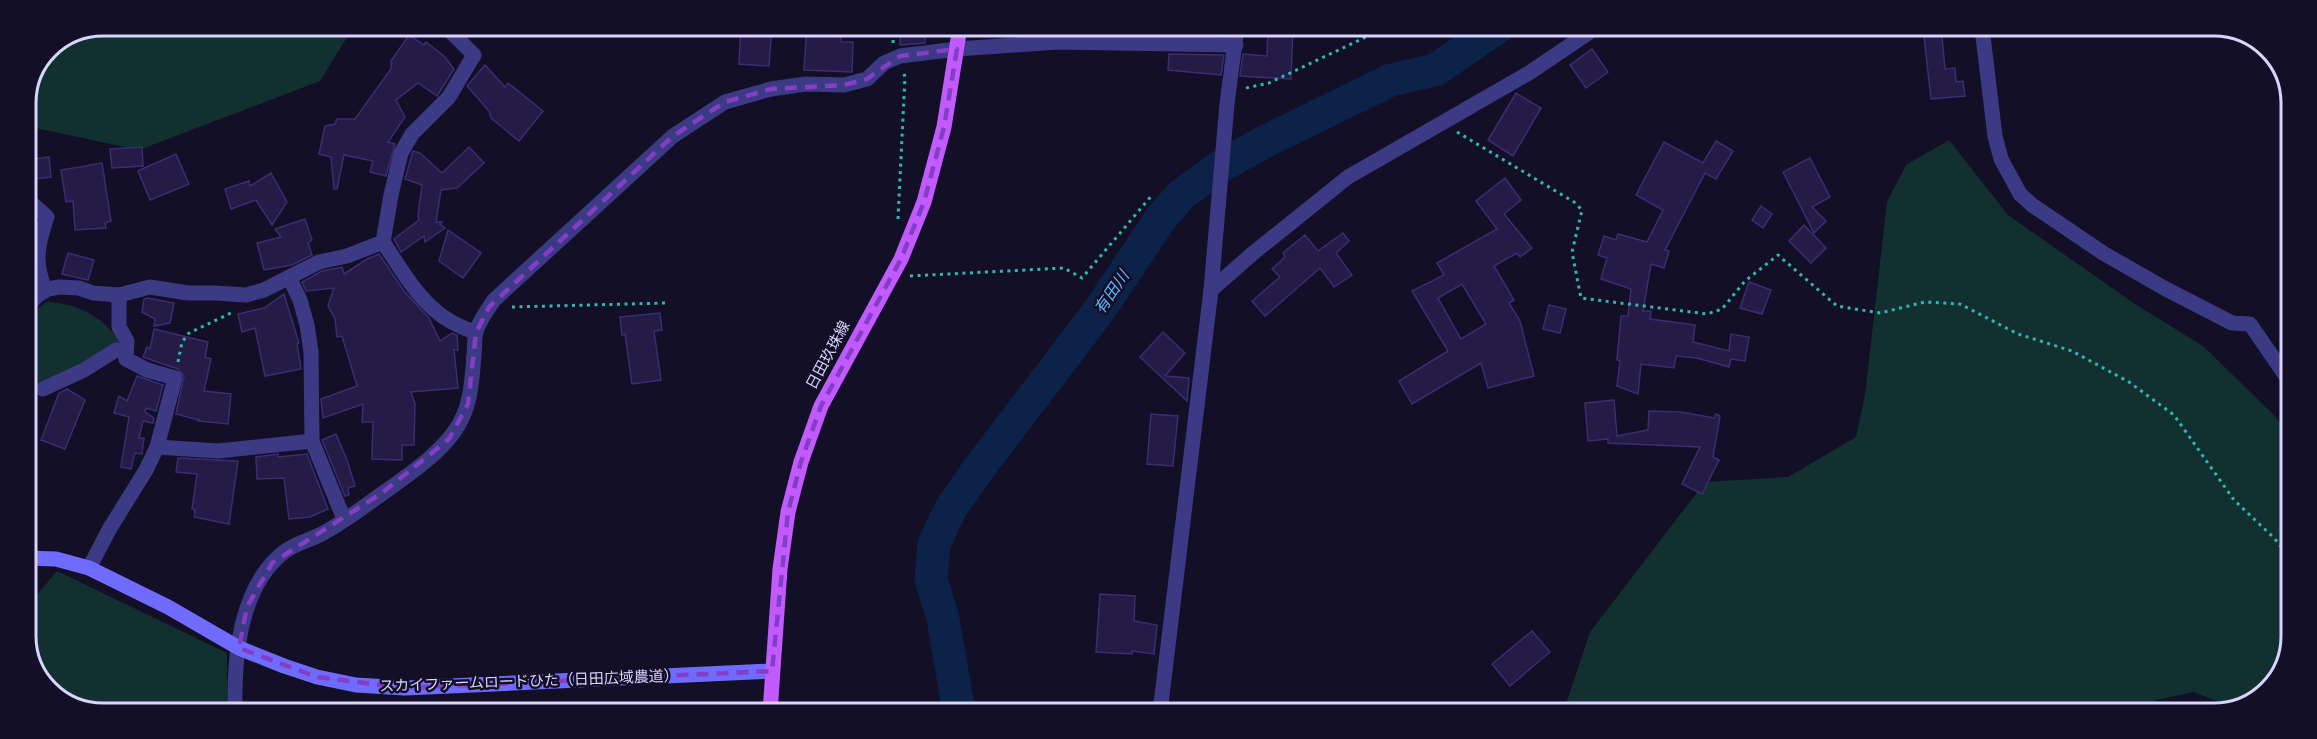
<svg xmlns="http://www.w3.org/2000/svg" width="2317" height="739" font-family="Barlow,'Noto Sans JP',sans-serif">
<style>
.green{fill:#12302f}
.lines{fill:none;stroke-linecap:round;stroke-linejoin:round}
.river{stroke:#0c2248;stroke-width:33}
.building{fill:#241b47;stroke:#3b2d73;stroke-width:1.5;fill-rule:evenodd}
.path{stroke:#2fb8b0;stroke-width:3;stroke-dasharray:3 4.5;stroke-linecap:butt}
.street{stroke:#3d3a85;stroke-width:15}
.secondary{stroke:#6f6bff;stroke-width:15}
.primary{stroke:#c25bff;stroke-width:15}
.marked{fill:none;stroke:#843dc5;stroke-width:4.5;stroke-dasharray:12 8;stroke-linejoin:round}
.labels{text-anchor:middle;stroke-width:5;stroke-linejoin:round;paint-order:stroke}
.street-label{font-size:15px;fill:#d9d4ff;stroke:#130f26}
.water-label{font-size:16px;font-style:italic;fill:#62b6ff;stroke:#130f26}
.rim{fill:none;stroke:#d9d4ff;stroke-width:3}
</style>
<rect width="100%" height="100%" fill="#130f26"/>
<g class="green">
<path d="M103,26H354L320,81L139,150L26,126V102L48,48Z"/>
<path d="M1949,140L2008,215L2135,304L2203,346L2274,415L2290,438L2289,657L2262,697L2232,707L2194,692L2156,700L2154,713H1563L1590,632L1705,482L1788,477L1856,437L1865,395L1887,202L1906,165Z"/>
<path d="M46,302C75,302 106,318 119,342L82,366L26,394V318Z"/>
<path d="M57,571L227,653V711H82L44,687L26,642V608Z"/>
</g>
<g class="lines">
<path class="river" d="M959,712L943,619L931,579L934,544L951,508L979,468L1098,312L1161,218L1181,195L1221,166L1266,141L1391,80L1435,70L1498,27"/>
</g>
<g class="building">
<path d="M741,26H772L769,66L739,64Z"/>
<path d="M807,26H841V42H853L852,72L804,70Z"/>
<path d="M901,27H926L925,43L900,45Z"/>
<path d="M1204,27H1227L1226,35H1204Z"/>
<path d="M1268,27H1293L1291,79L1240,76L1243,54L1267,56Z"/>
<path d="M409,35L424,45L426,42L444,56L454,69L437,96L418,83L396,100L405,117L388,142L395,144L386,176L370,172L373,161L344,155L337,189H334L331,157L319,154L325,126L335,124L337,119H355L391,69V61Z"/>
<path d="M1942,36L1945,69L1955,68L1956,82L1963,81L1965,96L1931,99L1924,37Z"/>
<path d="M1592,49L1608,72L1586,88L1570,65Z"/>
<path d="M1169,54L1224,55L1221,75L1168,70Z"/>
<path d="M485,65L505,87L508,83L543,111L519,141L491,118L489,111L467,86Z"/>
<path d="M1516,93L1541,108L1513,156L1488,140Z"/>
<path d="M1716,141L1733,151L1716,179L1705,173L1665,250L1669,251L1664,268L1651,264L1643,311H1651L1650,319L1695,325L1693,342L1729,351L1731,334L1749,337L1745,361L1731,359L1729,367L1697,358L1676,356L1674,368L1641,364L1638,394L1617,386L1620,361L1617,360L1621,316H1628L1631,289L1601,279L1607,258L1598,255L1604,236L1616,240L1618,234L1647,242L1663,210L1636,195L1664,142L1703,163Z"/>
<path d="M142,147L143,166L112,168L110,149Z"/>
<path d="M469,147L484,163L457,188L441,190L436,222H442L440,224L445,228L425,242L424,236L401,252L394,239L419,220L418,215L422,185L405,179L413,151L420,153L442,173Z"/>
<path d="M176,154L189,184L150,200L138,171Z"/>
<path d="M49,157L51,177L26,180V160Z"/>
<path d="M1810,158L1830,197L1812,207L1826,221L1814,233L1783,172Z"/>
<path d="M102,163L111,221L105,223L106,228L75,230L73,201L66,202L61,170Z"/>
<path d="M271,173L287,202L272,225L256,200L231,209L225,189L249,181L250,186Z"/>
<path d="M1505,178L1521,200L1504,214L1532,248L1520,257L1517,253L1494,266L1514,300L1509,303L1520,321L1534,376L1488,388L1481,363L1412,404L1399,381L1448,351L1412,291L1444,275L1437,263L1497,229L1476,201ZM1462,284L1486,324L1461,339L1438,298Z"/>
<path d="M1761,206L1772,214L1763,228L1752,220Z"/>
<path d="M305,219L312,240L308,243L312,255L292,265L264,270L257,243L281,237L275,229Z"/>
<path d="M1804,225L1826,248L1811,263L1789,241Z"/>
<path d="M448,230L481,253L463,278L439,261Z"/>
<path d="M1343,233L1349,241L1336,253L1352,275L1334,287L1320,268L1265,316L1252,301L1280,277L1272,269L1285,257L1283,253L1305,235L1318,251Z"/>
<path d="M68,253L94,260L88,280L62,274Z"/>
<path d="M379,254L404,291L429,318L440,341L452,333L457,335L458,350H454L458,388L411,392L415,404L414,445H402V460L372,459L373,422H362L363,404L323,418L321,399L357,386L342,336L337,337L335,319L328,306L334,288L306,291L302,282L322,271L342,267L344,274L367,259Z"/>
<path d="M1749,282L1771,290L1762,314L1740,308Z"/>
<path d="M284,294L299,343L297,344L301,369L265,376L255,328L242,332L238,314L264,308Z"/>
<path d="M148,298L174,303L170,323L154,326L155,319L142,312L144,299Z"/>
<path d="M1549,305L1566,309L1560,333L1543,329Z"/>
<path d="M660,313L662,330L654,331L661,380L632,384L625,334L622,335L620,317Z"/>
<path d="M154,329L208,342L205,357L211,359L204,391L231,394L228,424L198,421L199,420L176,414L184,376L178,369L143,357L147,347L150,349Z"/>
<path d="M1163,332L1185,353L1165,376L1189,378L1187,401L1140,357Z"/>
<path d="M137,376L163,385L156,411L146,408L145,412L154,418L153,423L143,421L139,438H144L142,454L135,453L131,469L121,467L129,417L114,413L119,396L127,401Z"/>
<path d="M67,389L85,400L65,449L41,440L59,393Z"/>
<path d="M1614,400L1617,436L1648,430L1649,411L1681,412L1714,418L1716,414L1720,416L1713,457L1719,460L1702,494L1682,484L1700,447L1608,443V439L1588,441L1585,403Z"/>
<path d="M1151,414L1178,416L1173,466L1147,464Z"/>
<path d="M336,434L347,460L355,486L348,488L349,495L345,496L322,440Z"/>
<path d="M278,454V457L307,454L328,509L310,517L289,519L284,478L257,479L256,457Z"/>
<path d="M178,458L238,461L229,524L194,517L195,510L192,509L197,474L176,472Z"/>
<path d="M1100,594L1135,596L1134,621L1157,625L1154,654L1132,651V654L1096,652Z"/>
<path d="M1532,631L1550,652L1510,686L1492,664Z"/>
</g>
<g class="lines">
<g class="path">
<path d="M893,43L894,27"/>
<path d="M1246,88L1269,83L1387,27"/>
<path d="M1457,132L1574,202L1582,210L1572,252L1581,298L1707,314L1722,309L1745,281L1778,255L1837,306L1880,313L1925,302L1960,304L2018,334L2072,351L2129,382L2174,415L2234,500L2274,538L2289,556"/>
<path d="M898,219L905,77L903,70"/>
<path d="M910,276L1064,268L1082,278L1153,194"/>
<path d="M512,307L666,303"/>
<path d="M178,362L182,342L189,333L233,312"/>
<path d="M354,711L355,702"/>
</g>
<g class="street">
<path d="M445,26L474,55L449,97L412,134L401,153L391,195L383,242C401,269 420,304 450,321C458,326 467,329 476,333"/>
<path d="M1982,28L1995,136L2001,159L2020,194L2032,205L2103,253L2164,288L2232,323L2250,324L2290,382"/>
<path d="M26,198L47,217C37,247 34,261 45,290"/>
<path d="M289,277L300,300L307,325L311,352L312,441L344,519"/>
<path d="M1211,290L1252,254L1348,177L1529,73L1597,27"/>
<path d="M26,308L38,295L48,289L59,287L79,288L93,293L119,295L150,287L188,293H215L246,295L264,290L319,262L347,256L383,242"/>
<path d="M43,389L84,370L116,350L126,351"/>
<path d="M157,447L218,451L312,441"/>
<path d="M89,568L110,528L146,470L157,447L175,378L147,370L126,359L127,341L119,327V295"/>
<path d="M235,711C234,658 239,587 284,552C297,542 312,540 325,532C349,519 371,501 393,486C415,470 438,454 454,432C471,409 472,382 474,354C475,347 474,338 476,331C480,320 487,310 494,300L673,136L725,102L771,89L806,84L844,85L867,79L884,63L900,56L957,49L1058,42L1236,45"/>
<path d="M1160,712L1211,290L1227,104L1237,27"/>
</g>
<path class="secondary" d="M26,558L56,559L89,568L168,607L239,648L284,666L317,677L356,685L405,688L772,671"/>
<path class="primary" d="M770,712L780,569L788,512L801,462L821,406L901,259L924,202L944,127L960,27"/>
</g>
<path class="marked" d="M957,49L944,127L924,202L901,259L821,406L801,462L788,512L772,671L405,688L317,677L239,648L247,607L272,563L382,493L449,439L468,404L476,333L489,307L673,136L725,102L771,89L844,85L867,79L900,56Z"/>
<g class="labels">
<g class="street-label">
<text transform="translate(828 355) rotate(-62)" y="5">日田玖珠線</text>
<text transform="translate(529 681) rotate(-2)" y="5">スカイファームロードひた（日田広域農道）</text>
</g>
<g class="water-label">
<text transform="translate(1111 292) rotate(-56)" y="6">有田川</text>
</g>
</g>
<path d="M0 0H2317V739H0ZM103 36H2214A67 67 0 0 1 2281 103V636A67 67 0 0 1 2214 703H103A67 67 0 0 1 36 636V103A67 67 0 0 1 103 36Z" fill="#130f26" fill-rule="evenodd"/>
<path class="rim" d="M103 36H2214A67 67 0 0 1 2281 103V636A67 67 0 0 1 2214 703H103A67 67 0 0 1 36 636V103A67 67 0 0 1 103 36Z"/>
</svg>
